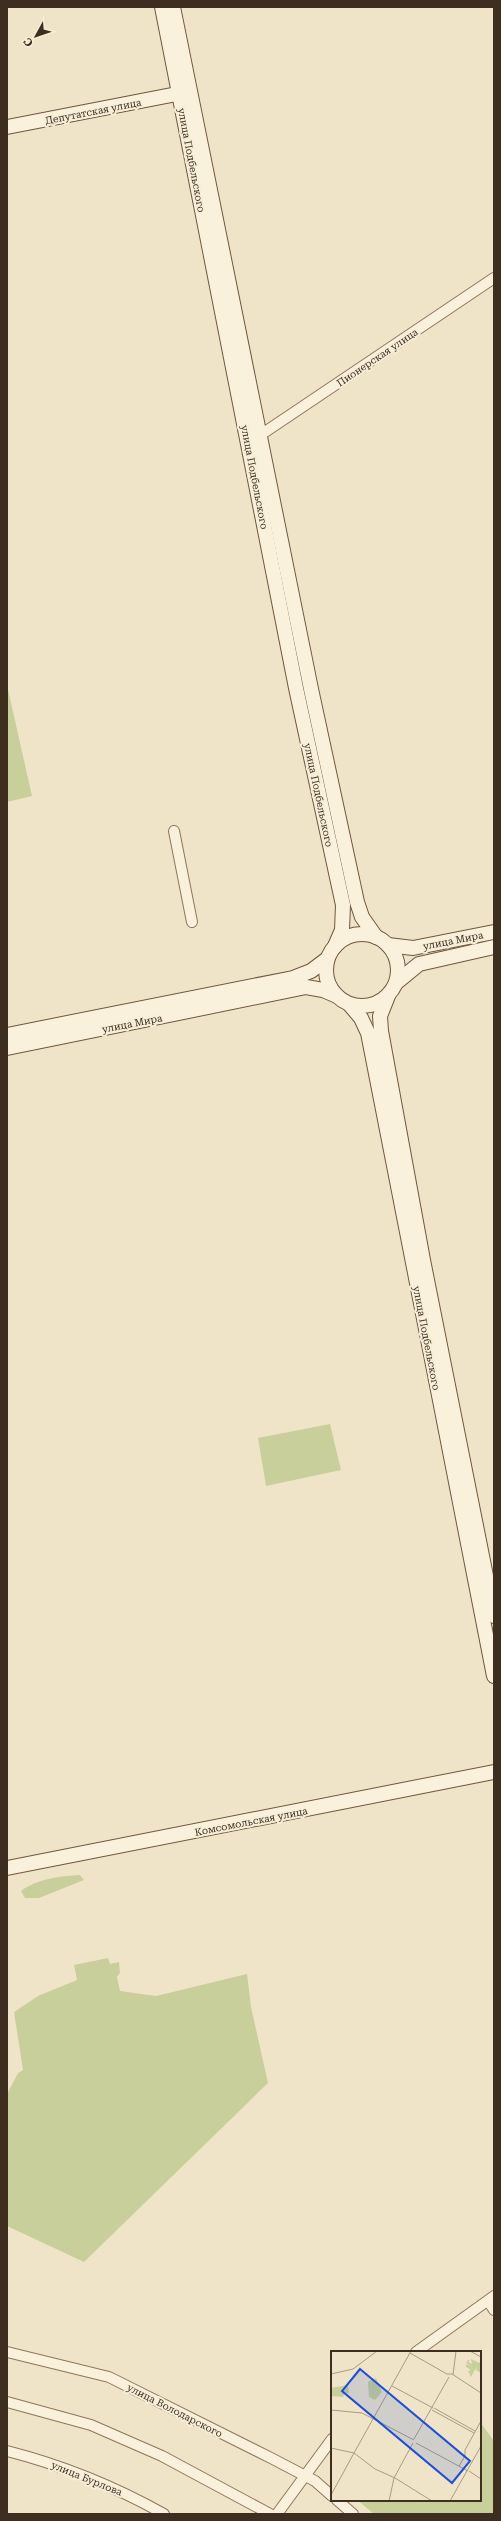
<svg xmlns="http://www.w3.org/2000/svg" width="501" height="2521" font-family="'Roboto Serif',serif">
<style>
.green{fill:#c9cf9b}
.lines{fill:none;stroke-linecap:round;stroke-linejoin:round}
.street-casing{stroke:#8d765c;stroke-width:12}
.secondary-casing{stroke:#6f573f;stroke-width:16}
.street{stroke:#faf1dc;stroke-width:10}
.secondary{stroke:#faf1dc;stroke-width:14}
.labels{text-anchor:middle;stroke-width:4;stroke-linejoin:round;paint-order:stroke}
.street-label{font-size:10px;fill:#3d2e20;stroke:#f7eed8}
.inset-road{fill:none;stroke:#a89b85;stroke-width:1}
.view{fill:#1d4ed8;fill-opacity:0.15;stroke:#1d4ed8;stroke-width:2}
.inset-edge{fill:none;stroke:#3d2e20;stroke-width:2}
</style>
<rect width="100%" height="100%" fill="#f0e4c8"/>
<g class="green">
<path d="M7,685L32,796L7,802Z"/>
<path d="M330,1424L341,1470L266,1486L258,1438Z"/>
<path d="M80,1875L84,1880L39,1898H25L21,1891C36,1879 61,1876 80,1875Z"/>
<path d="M108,1958L110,1964L119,1962L120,1973L117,1977L120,1991L156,1996L247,1974L251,2007L268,2083L84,2262L7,2226V2094L18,2073L23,2070L14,2012L38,1996L77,1980L74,1965Z"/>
<path d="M480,2422L494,2441V2514H374L357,2500H480Z"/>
</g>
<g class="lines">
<defs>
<g id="street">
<path d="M259,436L494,278"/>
<path d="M174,831L192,922"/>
<path d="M488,2301L494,2310"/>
<path d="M7,2352L109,2377L273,2459L315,2481L332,2496"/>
<path d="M416,2352L494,2296"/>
<path d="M7,2402L91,2425L162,2456L270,2514"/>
<path d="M7,2451C62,2465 114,2486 164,2514"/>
<path d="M337,2500L353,2514"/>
<path d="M277,2514L332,2439"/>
</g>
<g id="secondary">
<path d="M162,7L296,688L343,905L342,930L335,946"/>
<path d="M173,7L311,689L357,902L362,917L376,937"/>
<path d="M7,127L187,92"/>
<circle cx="362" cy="970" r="36"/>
<path d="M388,945L413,948L494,932"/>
<path d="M397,982L419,964L494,947"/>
<path d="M388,996L380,1016L381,1031L423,1260L494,1616"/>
<path d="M350,1005L361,1018L368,1033L494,1676"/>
<path d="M7,1035L293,978L311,971L327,959"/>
<path d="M7,1048L306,987L323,990L337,996"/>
<path d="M7,1868L494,1772"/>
</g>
</defs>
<use href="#street" class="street-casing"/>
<use href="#secondary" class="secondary-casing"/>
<use href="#street" class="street"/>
<use href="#secondary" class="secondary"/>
</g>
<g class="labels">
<g class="street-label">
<text transform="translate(93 111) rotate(-11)" y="4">Депутатская улица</text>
<text transform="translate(192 160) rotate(79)" y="4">улица Подбельского</text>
<text transform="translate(377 357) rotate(-34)" y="4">Пионерская улица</text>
<text transform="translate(255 477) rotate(79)" y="4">улица Подбельского</text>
<text transform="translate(319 795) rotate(78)" y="4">улица Подбельского</text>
<text transform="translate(453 940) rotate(-11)" y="4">улица Мира</text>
<text transform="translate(132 1023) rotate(-11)" y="4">улица Мира</text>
<text transform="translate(427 1338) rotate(79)" y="4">улица Подбельского</text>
<text transform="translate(251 1821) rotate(-11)" y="4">Комсомольская улица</text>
<text transform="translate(175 2410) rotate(27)" y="4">улица Володарского</text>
<text transform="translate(87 2478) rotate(22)" y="4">улица Бурлова</text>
</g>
</g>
<g transform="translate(331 2351)">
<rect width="150" height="150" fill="#f0e4c8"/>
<path d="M140,8L148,12L150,10V22L145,19L146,15L140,26L137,20L140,19L135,16V13L142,16L135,12L137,9H139L137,11L141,13ZM45,27L51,41L44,49L38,46L37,31ZM17,34L18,42H14L12,46L0,45V37Z" fill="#c9cf9b"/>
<path class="inset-road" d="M80,0L23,102L44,118L64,127L101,150M139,0L150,6M79,2L116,23H121L150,42M0,23L22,18L46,0M122,24L125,0M61,35L102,57M103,57L144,80M0,59L31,62L83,89M101,59L143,82M83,88L118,26M85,92L137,120M0,97L23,102L0,144M128,115L134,105V99L150,70M138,120L150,128M58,150L63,127L82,92M119,150L150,95"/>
<path class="view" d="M29,18L139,110L121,132L11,40Z"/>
<rect width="150" height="150" class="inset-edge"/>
</g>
<rect width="501" height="2521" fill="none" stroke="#3d2e20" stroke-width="16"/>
<g transform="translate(36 36) rotate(230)" stroke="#f7eed8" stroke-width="3" paint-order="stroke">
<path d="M0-3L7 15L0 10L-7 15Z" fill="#3d2e20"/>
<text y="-6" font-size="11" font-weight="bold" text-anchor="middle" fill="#3d2e20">С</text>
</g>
</svg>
